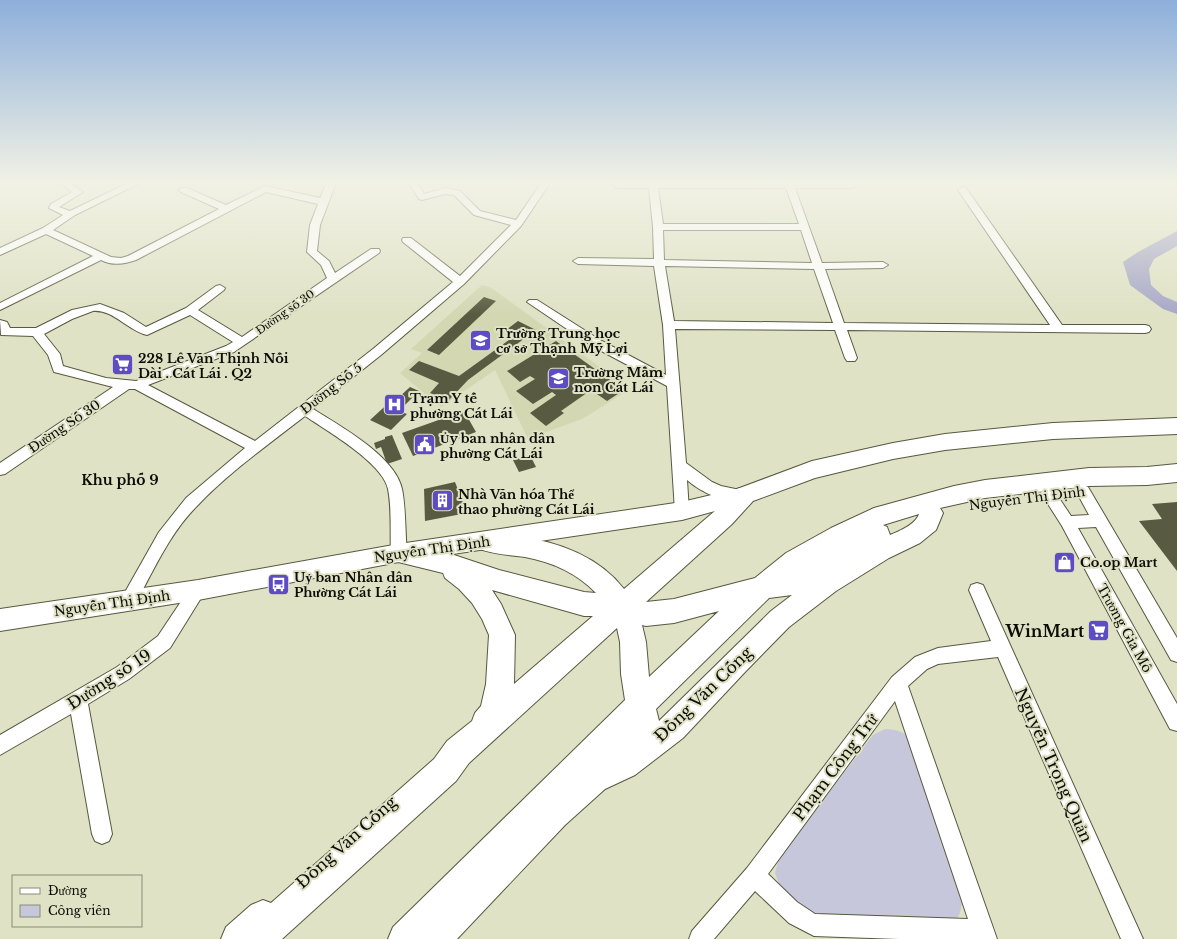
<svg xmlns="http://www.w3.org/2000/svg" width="1177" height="939" font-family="'Libre Baskerville',serif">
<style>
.built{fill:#d3d7b2}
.green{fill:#c6c7db}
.water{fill:#a8a8c7}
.building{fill:#585a41}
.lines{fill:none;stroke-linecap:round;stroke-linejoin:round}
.street-casing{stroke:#56593f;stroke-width:2}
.secondary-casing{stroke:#56593f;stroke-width:2}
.primary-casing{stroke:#56593f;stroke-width:2}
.street{fill:#fff;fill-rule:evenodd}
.secondary{fill:#fff;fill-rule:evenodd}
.primary{fill:#fff;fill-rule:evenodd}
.labels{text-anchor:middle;stroke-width:4;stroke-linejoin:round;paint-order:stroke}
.far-street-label{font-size:11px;fill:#0b0c04;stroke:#dfe2c5}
.poi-label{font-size:13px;font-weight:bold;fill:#0b0c04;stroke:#dfe2c5;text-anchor:start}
.street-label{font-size:13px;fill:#0b0c04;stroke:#dfe2c5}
.neighbourhood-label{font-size:14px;font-weight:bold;fill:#0b0c04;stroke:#dfe2c5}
.near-poi-label{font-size:16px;font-weight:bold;fill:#0b0c04;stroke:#dfe2c5;text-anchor:end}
.near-street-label{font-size:16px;fill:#0b0c04;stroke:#dfe2c5}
</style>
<rect width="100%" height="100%" fill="#dfe2c5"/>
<path class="built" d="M482,285L490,287L630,389L584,418L528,439L495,370L441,407L400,373L422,353L411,349Z"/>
<path class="green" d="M885,729C902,730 905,732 914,747L962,903L960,913L954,924L817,927L784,898L775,873L779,858L873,735Z"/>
<path class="water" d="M1177,231V246L1154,259L1149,269L1151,285L1163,296L1177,302V314L1163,309L1130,285L1123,262L1138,252Z"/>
<g class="building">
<path d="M484,297L496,301L439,355L427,350Z"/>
<path d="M518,321L536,330L468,380L449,400L430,393L439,383L409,370L419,361L459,376L516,335L506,330Z"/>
<path d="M556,341L624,390L607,401L591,390L561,411L564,413L546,426L530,413L556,395L552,392L533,404L516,391L535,379L530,376L520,382L507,371Z"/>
<path d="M410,387L419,391L399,411L407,414L391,430L370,420L394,398L397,399Z"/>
<path d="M464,411L476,432L413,456L402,433Z"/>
<path d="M392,435L402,459L387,464L381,447L376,449L374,443L385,439V437Z"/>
<path d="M530,455L536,467L519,472L513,460Z"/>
<path d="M455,482L467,513L425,521L424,489Z"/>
<path d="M1177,502V571L1139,521L1162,519L1152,504Z"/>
</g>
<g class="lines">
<defs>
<g id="street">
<path d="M60,183H70L83,192L59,207L70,211L128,183H140L75,215L53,230L111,257L121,258L128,256L219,209L181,192L179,190L181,188H187L226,205L265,186L320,198L327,183H336L320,225L317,251L329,261L335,273L371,249H379L380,251L379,253L234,352L148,385L255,441L373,349L453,282L403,242L402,240L403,238H411L460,276L511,225L474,215L454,195L445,194L422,200L419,199L409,183H418L424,194L445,188L460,191L480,211L516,220L541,183H550L521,226L464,284L381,355L313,409C340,426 395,456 402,489C406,509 405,533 407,553L404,558L399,560L394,558L391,553C390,533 392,509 388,489C383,463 326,430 305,416C268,445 229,472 197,506C169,534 153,572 134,606L128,608L122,606L120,601L159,532L186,498L245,448L135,389H129L5,474L0,475V463L113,387L54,372L48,355L33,336L1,335L0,320L7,322L10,328H36L72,310L100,304L124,313L146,327L186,308L216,286L220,285L225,288L224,290L198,310L242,337L327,278L321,265L307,252L310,225L318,204L266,192L136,260C124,264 113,266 101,260L0,310V303L93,256L46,234L0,255V248L43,228L63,215L49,208L51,204L72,192ZM93,311C113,309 128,331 147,335L190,315L233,342L226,346L136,381L106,378L63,366L60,354L44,334L72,319Z"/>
<path d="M615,183H854L856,185L854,187L851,188H795L822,263L883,262L888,265L883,268L825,269L844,323L1050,325L958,190L963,187L966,188L1062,325H1145L1149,326L1151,329L1149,332L1145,333L847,330L857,358L855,361H847L845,358L835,330L675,329L686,463L712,482L721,486L745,491L747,495L745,499C726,505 701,492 687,480L689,511L687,515L682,517L677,515L675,511L667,386L592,346L527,302L529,300H537L600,340L666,375L663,325L654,266L578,264L573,261L578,258L654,259L653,227L649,188H618L615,187L613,185ZM658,188H786L799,224H663ZM663,230H801L812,263L664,260ZM665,266L814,269L833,323L674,321Z"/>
<path d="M1083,485L1088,487L1177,638V662L1171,660L1096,527L1078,528L1177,704V731L1170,729L1062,526L1041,493L1043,489L1048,487L1053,489L1071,516L1089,515L1076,491L1078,487Z"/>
<path d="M198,583L204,585L206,590L170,648L129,679L88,704L112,834L109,841L102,844L95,841L92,834L71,714L0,755V735L117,667L158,636L192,585Z"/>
<path d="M977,583L983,585L1143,939H1121L998,657L938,664L927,669L908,686L997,939H899L814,936L789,923L755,891L714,939H689L692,931L747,868L892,677L915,657L938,648L991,641L969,590L971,585ZM895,701L968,919L815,914L797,902L768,874Z"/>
</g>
<path id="secondary" d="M745,487L752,489L755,495L752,501L682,520L399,562L198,600L0,631V609L198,580L399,544L682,502Z"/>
<path id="primary" d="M1177,418V434L1053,439L945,450L893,459L815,478L753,501L732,524L646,602L674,599L755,578L786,553L831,528L874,508L954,486L985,480L1089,468L1147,467L1177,464V482L1147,485L1089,486L985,498L940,508L943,513L936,530L920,543L889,558L836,591L789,627L745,672L683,738L635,775L605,789L565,825L457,939H388L393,927L625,700L621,674L620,642L617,628L469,763L456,781L282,939H221L226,927L251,905L263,900L271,903L434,759L447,741L472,721L475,713L481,706L486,684L489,635L482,619L472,603L459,589L445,578L443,573L390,560L387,553L390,546L399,543L445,552L499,570L584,592L596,593C577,573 552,562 525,557C509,555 492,554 477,548L473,541L477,534C488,530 498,533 510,535C552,540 597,554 624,589L716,510L737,489L812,461L893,443L945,434L1053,423ZM919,514C916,524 900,531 890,535L887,527L883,525ZM492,590L584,616H593L514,684L515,635L501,604ZM792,595L771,611L659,721L656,709L769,598ZM719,611L649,677L646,642L642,625L646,626L674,623Z"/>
</defs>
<use href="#street" class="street-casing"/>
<use href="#secondary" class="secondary-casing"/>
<use href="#primary" class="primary-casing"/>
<use href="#street" class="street"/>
<use href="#secondary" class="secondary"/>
<use href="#primary" class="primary"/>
</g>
<linearGradient id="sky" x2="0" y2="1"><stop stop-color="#8eafdb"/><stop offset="0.58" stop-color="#f1f2e5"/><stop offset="1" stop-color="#f1f2e5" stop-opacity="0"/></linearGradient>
<rect width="1177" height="315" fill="url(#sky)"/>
<defs>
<symbol id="school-square" viewBox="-11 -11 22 22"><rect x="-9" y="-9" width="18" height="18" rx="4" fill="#5e4cc4" stroke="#dfe2c5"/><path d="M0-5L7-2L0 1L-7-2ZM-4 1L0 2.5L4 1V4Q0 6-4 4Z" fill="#fff"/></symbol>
<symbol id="supermarket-square" viewBox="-11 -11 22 22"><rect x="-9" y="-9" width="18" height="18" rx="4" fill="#5e4cc4" stroke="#dfe2c5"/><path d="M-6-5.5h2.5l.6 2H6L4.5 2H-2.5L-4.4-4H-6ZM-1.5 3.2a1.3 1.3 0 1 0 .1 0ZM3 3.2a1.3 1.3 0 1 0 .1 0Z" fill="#fff"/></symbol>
<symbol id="hospital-square" viewBox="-11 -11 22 22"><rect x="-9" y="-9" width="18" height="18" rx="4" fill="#5e4cc4" stroke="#dfe2c5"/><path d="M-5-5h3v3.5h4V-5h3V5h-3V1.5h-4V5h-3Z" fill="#fff"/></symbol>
<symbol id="civic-square" viewBox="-11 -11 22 22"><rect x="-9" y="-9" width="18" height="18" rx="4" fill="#5e4cc4" stroke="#dfe2c5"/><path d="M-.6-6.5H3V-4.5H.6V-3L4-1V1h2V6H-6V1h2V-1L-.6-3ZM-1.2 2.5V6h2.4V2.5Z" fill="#fff"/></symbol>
<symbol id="building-square" viewBox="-11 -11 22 22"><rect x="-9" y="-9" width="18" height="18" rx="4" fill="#5e4cc4" stroke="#dfe2c5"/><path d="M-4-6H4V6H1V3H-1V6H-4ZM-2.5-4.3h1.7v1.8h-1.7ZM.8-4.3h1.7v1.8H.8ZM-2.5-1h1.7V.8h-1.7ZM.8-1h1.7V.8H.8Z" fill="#fff"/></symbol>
<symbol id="shop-square" viewBox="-11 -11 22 22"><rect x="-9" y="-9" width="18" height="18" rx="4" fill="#5e4cc4" stroke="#dfe2c5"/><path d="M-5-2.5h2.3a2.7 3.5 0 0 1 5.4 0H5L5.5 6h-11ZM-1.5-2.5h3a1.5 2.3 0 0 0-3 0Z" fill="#fff"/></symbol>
<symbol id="bus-square" viewBox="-11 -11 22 22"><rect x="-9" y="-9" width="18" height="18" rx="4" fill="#5e4cc4" stroke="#dfe2c5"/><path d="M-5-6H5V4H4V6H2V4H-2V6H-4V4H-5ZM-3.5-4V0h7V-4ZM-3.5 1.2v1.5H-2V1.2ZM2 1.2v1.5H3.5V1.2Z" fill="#fff"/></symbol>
</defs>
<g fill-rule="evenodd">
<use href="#school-square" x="468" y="328" width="25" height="25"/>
<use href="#supermarket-square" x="110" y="352" width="25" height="25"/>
<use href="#school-square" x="546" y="366" width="25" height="25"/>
<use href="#hospital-square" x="382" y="392" width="25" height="25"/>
<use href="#civic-square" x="412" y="432" width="25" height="25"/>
<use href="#building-square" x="430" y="488" width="25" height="25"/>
<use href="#shop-square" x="1052" y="550" width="25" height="25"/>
<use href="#bus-square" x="266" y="572" width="25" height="25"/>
<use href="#supermarket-square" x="1086" y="618" width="25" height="25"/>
</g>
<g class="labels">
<g class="far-street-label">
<text transform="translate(285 312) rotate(-35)" y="4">Đường số 30</text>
</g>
<g class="poi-label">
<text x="496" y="338">Trường Trung học<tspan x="496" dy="15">cơ sở Thạnh Mỹ Lợi</tspan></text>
<text x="138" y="363">228 Lê Văn Thịnh Nối<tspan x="138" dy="15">Dài . Cát Lái . Q2</tspan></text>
<text x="574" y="377">Trường Mầm<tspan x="574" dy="15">non Cát Lái</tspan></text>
<text x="410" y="403">Trạm Y tế<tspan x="410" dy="15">phường Cát Lái</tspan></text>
<text x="440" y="443">Ủy ban nhân dân<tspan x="440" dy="15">phường Cát Lái</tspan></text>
<text x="458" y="499">Nhà Văn hóa Thể<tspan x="458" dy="15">thao phường Cát Lái</tspan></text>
<text x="1080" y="567">Co.op Mart</text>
<text x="294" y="582">Uỷ ban Nhân dân<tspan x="294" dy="15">Phường Cát Lái</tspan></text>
</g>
<g class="street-label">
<text transform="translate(331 388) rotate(-38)" y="5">Đường Số 5</text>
<text transform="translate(64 426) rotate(-34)" y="5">Đường Số 30</text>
<text transform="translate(1027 498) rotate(-7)" y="5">Nguyễn Thị Định</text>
<text transform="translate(432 549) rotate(-8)" y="5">Nguyễn Thị Định</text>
<text transform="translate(112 603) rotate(-8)" y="5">Nguyễn Thị Định</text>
<text transform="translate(1125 628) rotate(61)" y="5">Trương Gia Mô</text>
</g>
<g class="neighbourhood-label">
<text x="120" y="485">Khu phố 9</text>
</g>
<g class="near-poi-label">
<text x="1084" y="637">WinMart</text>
</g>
<g class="near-street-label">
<text transform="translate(109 679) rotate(-33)" y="6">Đường số 19</text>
<text transform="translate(703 694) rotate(-44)" y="6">Đồng Văn Cống</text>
<text transform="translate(1054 765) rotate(66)" y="6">Nguyễn Trọng Quản</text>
<text transform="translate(835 767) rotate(-53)" y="6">Phạm Công Trứ</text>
<text transform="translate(346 842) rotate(-42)" y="6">Đồng Văn Cống</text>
</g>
</g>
<rect x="12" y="875" width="130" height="52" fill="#dfe2c5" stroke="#8a8c78"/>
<rect x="20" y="888" width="20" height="6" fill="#ffffff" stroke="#8a8c78"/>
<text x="48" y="895" font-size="12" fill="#0b0c04">Đường</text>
<rect x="20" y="905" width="20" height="12" fill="#c6c7db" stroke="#8a8c78"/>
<text x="48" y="915" font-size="12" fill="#0b0c04">Công viên</text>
</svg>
